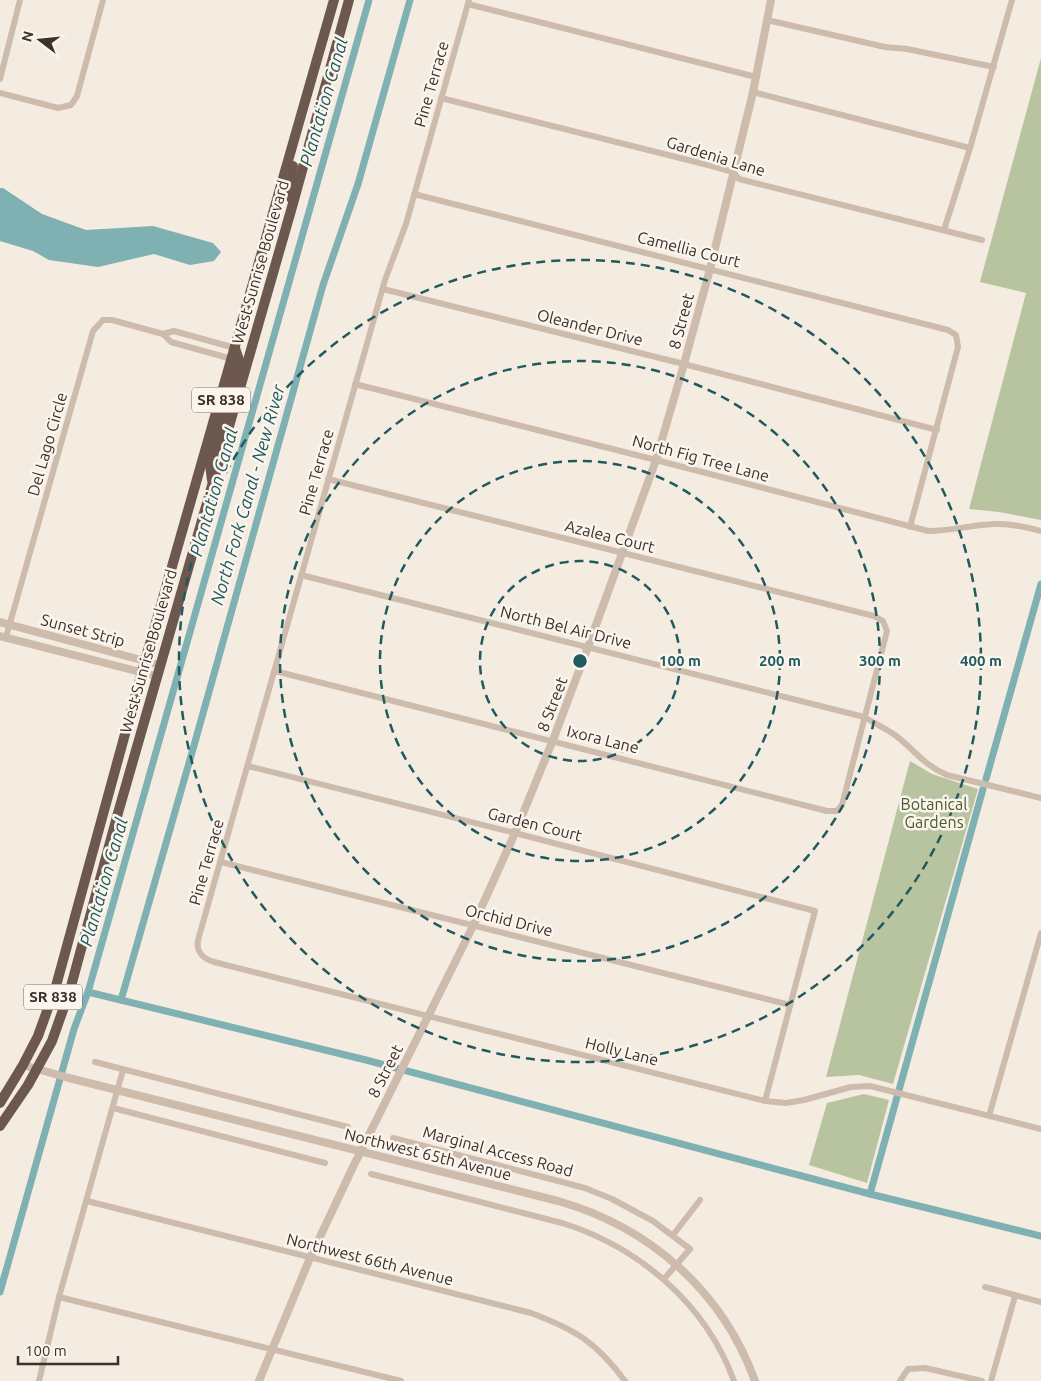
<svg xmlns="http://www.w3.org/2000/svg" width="1041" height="1381" font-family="Ubuntu,sans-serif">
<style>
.green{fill:#b8c4a0}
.water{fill:#7fb0b2}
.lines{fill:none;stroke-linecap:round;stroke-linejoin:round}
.canal{stroke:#7fb0b2;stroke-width:7}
.minor{stroke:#cdbbac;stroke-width:6}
.tertiary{stroke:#cdbbac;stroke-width:8}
.trunk{stroke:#6c584f;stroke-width:10}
.ring{fill:none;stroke:#1f5a5e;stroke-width:2.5;stroke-dasharray:9 6}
.labels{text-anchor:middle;stroke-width:5;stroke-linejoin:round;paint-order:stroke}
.shield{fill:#fbf5ee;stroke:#756b66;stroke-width:1}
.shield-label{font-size:15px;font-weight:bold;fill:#3b302b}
.street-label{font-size:16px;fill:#3b302b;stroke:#fbf5ee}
.park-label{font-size:16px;fill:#4a5a2e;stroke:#fbf5ee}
.water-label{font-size:18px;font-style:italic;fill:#1f5a5e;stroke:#fbf5ee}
.centre{fill:#1f5a5e;stroke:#fbf5ee;stroke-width:2.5}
.ring-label{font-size:15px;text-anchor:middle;font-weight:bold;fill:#1f5a5e;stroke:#fbf5ee;stroke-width:5;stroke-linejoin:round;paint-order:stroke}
</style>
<rect width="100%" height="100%" fill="#f4ebe1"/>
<g class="green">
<path d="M1041,58V520L999,512L969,509L1026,293L980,282Z"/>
<path d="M910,761L932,774L978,789L893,1084L859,1075L826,1077Z"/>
<path d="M864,1094L889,1100L867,1183L809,1165L827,1103Z"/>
</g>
<path class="water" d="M0,188H3L42,214L86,230L153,226L213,243L221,252L214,261L190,265L154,254L98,267L49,260L33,251L0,241Z"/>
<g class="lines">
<g class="canal">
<path d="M986,779L1041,584"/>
<path d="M88,992L366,1060L870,1194L1041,1236"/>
<path d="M121,1000L193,749L323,285L358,184L410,0"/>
<path d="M870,1194L983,789"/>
<path d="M0,1292L74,1029L88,992L369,0"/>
</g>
<g class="minor">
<path d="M469,0L406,224L385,280L198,940C196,952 202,958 214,962L765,1101L786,1103L804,1100L851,1087L870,1086L1041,1129"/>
<path d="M468,4L756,77"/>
<path d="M767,20L885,47L907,49L994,67"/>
<path d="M0,79L20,0"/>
<path d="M753,92L970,148"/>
<path d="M0,93L58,108L71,105L77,96L103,0"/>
<path d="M441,98L712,166L733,172L739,179L982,240"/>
<path d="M414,194L948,330L956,335L958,347L910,527"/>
<path d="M944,230L970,148L1012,0"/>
<path d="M383,289L684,364L937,430"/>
<path d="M163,334L174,331L235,348"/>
<path d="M355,384L656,460L928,531C951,531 972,525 994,524C1010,523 1026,527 1041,531"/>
<path d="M301,575L864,717C874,723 885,728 895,735C915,750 922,764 947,775L1041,798"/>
<path d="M6,637L93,331L103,320H112L163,334L171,342L232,359"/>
<path d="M275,671L827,811H837L842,805L887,631L883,621L874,616L328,479"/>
<path d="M248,766L515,833L815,911L765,1101"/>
<path d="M221,862L790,1005"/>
<path d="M95,1062L348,1127"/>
<path d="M113,1108L325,1163"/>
<path d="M989,1116L1041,933"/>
<path d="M393,1138L585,1188L612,1199L653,1221L690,1249L664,1279"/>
<path d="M371,1174L562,1223C639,1247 706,1304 734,1381"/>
<path d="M87,1201L531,1313C576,1330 596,1342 625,1381"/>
<path d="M673,1235L700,1200"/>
<path d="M985,1287L1041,1302"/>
<path d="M59,1297L401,1381"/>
<path d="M39,1381L59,1297L123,1070"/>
<path d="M900,1381L908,1369L925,1368L982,1381"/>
<path d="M991,1381L1015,1296"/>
</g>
<g class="tertiary">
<path d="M0,622L160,665"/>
<path d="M0,636L156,676"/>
<path d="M23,1065L69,1078L558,1201C649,1227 722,1290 755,1381"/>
<path d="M259,1381L310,1258L352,1169L473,926L515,833L553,740L588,647L656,460L684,364L710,269L753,92L771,0"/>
</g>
<g class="trunk">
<path d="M291,198L290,178L293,166"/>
<path d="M212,480L210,465L239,360L235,348"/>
<path d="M0,1103L23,1065L38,1036L56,986L145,661L334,0"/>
<path d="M0,1126L28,1085L52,1041L70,990L118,813L292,207L349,0"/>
</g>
</g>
<g class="ring">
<circle cx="580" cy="661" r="100"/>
<circle cx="580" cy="661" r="200"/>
<circle cx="580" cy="661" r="300"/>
<circle cx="580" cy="661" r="401"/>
</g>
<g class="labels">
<g class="shield">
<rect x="192" y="387.5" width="58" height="25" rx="4"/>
<rect x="24" y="984.5" width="58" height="25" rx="4"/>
</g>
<g class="shield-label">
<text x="221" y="405">SR 838</text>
<text x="53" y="1002">SR 838</text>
</g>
<g class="street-label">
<text transform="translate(431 84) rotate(-74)" y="6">Pine Terrace</text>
<text transform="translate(716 156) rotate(17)" y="6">Gardenia Lane</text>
<text transform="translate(689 249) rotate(14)" y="6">Camellia Court</text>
<text transform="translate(260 262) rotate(-74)" y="6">West Sunrise Boulevard</text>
<text transform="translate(681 321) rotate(-75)" y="6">8 Street</text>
<text transform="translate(590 327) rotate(14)" y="6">Oleander Drive</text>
<text transform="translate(47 444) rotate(-74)" y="6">Del Lago Circle</text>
<text transform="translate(701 458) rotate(15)" y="6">North Fig Tree Lane</text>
<text transform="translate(316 472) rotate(-74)" y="6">Pine Terrace</text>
<text transform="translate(610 536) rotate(14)" y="6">Azalea Court</text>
<text transform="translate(566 627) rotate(14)" y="6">North Bel Air Drive</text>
<text transform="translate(83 630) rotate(15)" y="6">Sunset Strip</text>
<text transform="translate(148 651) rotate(-74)" y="6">West Sunrise Boulevard</text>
<text transform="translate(552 704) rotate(-69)" y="6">8 Street</text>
<text transform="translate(603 739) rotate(14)" y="6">Ixora Lane</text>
<text transform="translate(535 824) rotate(14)" y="6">Garden Court</text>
<text transform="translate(206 862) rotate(-74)" y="6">Pine Terrace</text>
<text transform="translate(509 920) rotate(14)" y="6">Orchid Drive</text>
<text transform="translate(622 1051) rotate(14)" y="6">Holly Lane</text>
<text transform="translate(385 1071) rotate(-63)" y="6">8 Street</text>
<text transform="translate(498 1151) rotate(15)" y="6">Marginal Access Road</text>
<text transform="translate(428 1154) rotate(14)" y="6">Northwest 65th Avenue</text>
<text transform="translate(370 1259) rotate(14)" y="6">Northwest 66th Avenue</text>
</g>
<g class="park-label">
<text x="934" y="810">Botanical<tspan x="934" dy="18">Gardens</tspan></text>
</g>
<g class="water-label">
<text transform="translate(324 102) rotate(-74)" y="6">Plantation Canal</text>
<text transform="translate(214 492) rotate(-74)" y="6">Plantation Canal</text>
<text transform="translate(248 495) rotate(-74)" y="6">North Fork Canal - New River</text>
<text transform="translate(104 882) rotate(-74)" y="6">Plantation Canal</text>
</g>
</g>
<circle cx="580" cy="661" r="8" class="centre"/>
<g class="ring-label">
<text x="680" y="666">100 m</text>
<text x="780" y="666">200 m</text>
<text x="880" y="666">300 m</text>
<text x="981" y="666">400 m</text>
</g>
<g transform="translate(40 40) rotate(286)" stroke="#fbf5ee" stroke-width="4" paint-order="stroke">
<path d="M0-4L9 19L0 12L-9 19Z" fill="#3b302b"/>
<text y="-8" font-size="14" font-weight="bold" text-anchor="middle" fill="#3b302b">N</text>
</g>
<path d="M18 1356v8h100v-8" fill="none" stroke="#3b302b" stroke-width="2.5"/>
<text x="25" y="1356" font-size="15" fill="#3b302b" stroke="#fbf5ee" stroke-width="4" paint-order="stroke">100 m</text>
</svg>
